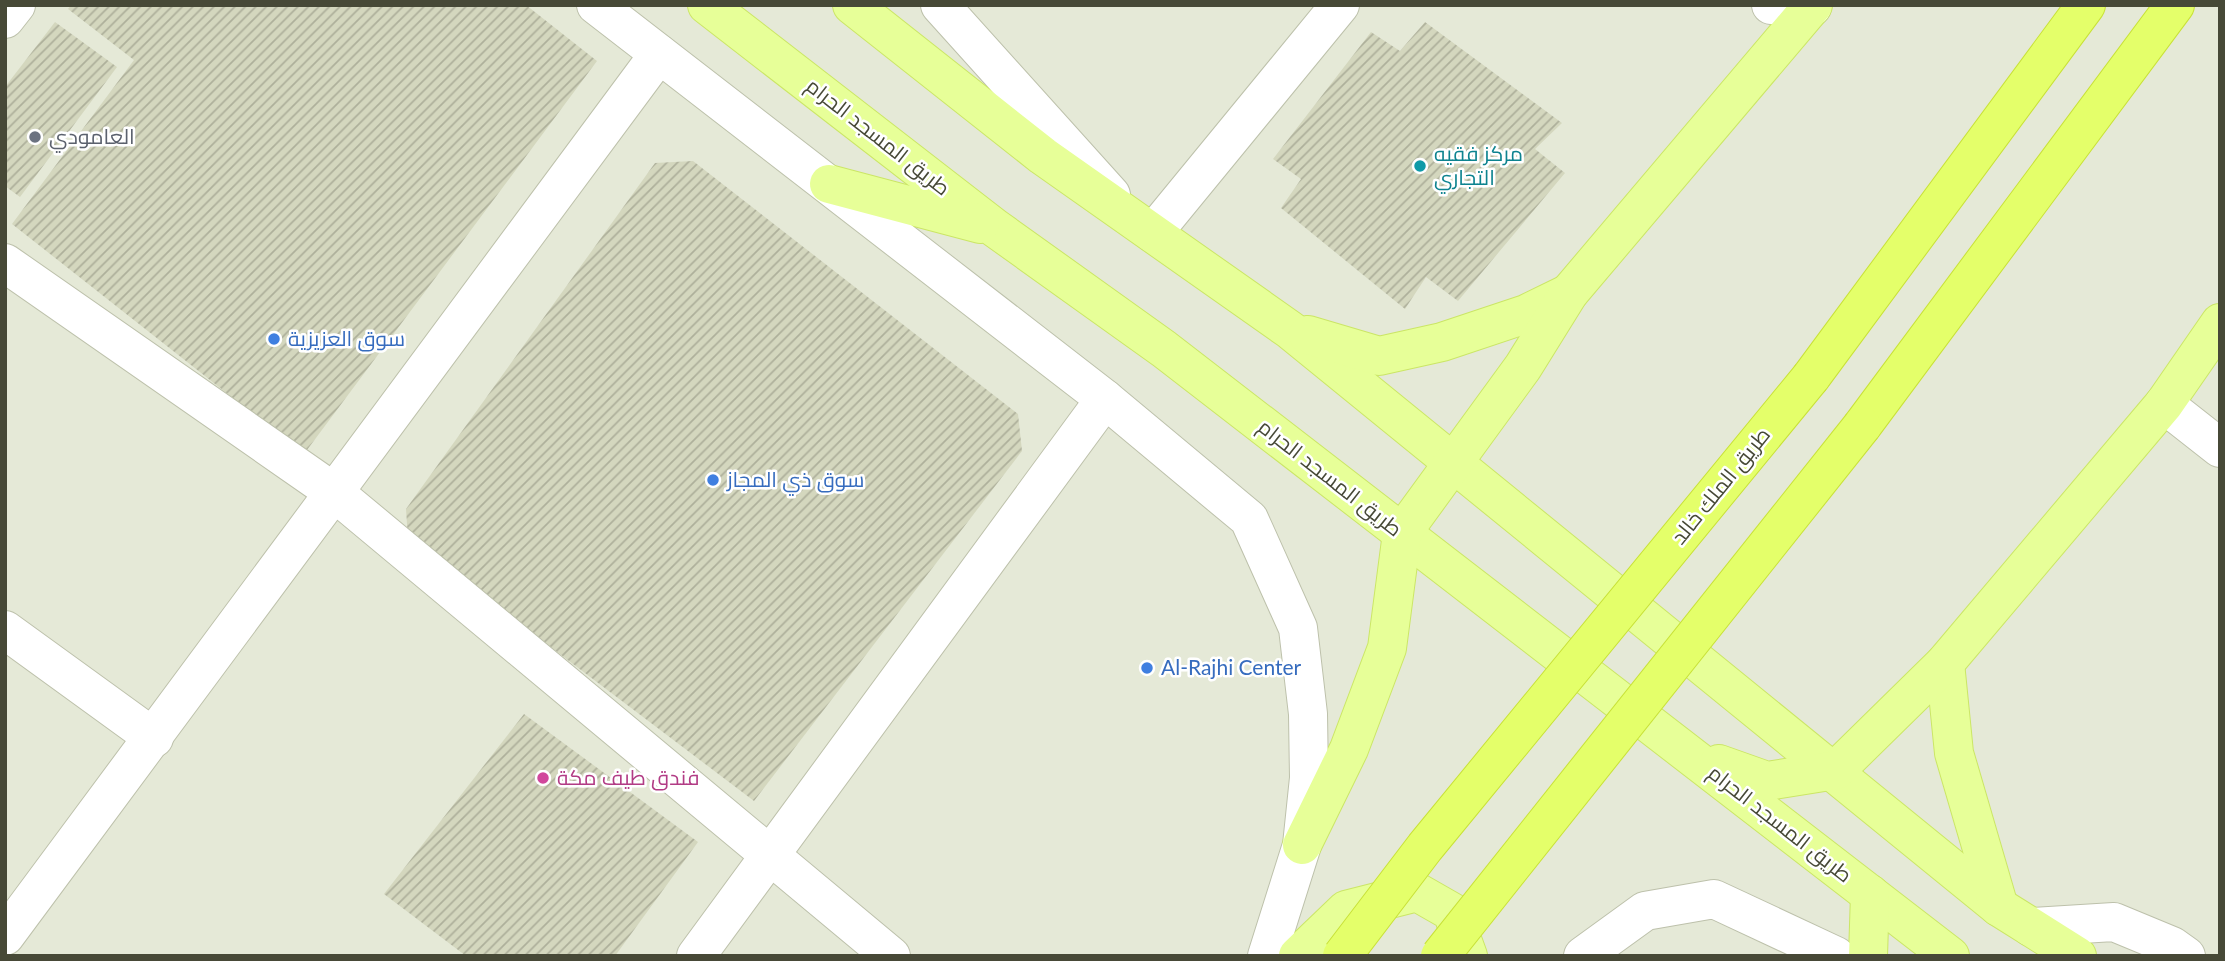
<svg xmlns="http://www.w3.org/2000/svg" width="2225" height="961" font-family="Lato,Cairo,sans-serif">
<style>
.residential{fill:#e5e9d7}
.building{fill:url(#building-hatch)}
.lines{fill:none;stroke-linecap:round;stroke-linejoin:round}
.minor-casing{stroke:#bdc1ab;stroke-width:40}
.major-casing{stroke:#cbe666;stroke-width:40}
.highway-casing{stroke:#c8e137;stroke-width:40}
.minor{stroke:#fff;stroke-width:38}
.major{stroke:#e7ff98;stroke-width:38}
.highway{stroke:#e4ff6a;stroke-width:38}
.highway-bridge-casing{stroke:#c8e137;stroke-width:40;stroke-linecap:butt}
.highway-bridge{stroke:#e4ff6a;stroke-width:38}
.worship-dot{fill:#6b7280;stroke:#fff;stroke-width:2.5}
.culture-dot{fill:#0f9aa8;stroke:#fff;stroke-width:2.5}
.shop-dot{fill:#3f7fe0;stroke:#fff;stroke-width:2.5}
.hotel-dot{fill:#d1479c;stroke:#fff;stroke-width:2.5}
.labels{text-anchor:middle;stroke-width:5;stroke-linejoin:round;paint-order:stroke}
.worship-label{font-size:21px;fill:#5b616d;stroke:#fff;text-anchor:start}
.street-label{font-size:21px;fill:#474937;stroke:#fff}
.culture-label{font-size:21px;fill:#0d838f;stroke:#fff;text-anchor:start}
.shop-label{font-size:21px;fill:#366cbe;stroke:#fff;text-anchor:start}
.hotel-label{font-size:21px;fill:#b23c85;stroke:#fff;text-anchor:start}
</style>
<defs>
<pattern id="building-hatch" width="6" height="6" patternUnits="userSpaceOnUse" patternTransform="scale(1.75)"><rect width="6" height="6" fill="#d4d7be"/><path d="M-1 1l2-2M0 6l6-6M5 7l2-2" fill="none" stroke="#aeb09b"/></pattern>
</defs>
<rect width="100%" height="100%" fill="#f2f5e9"/>
<rect class="residential" x="5" y="5" width="2215" height="951"/>
<g class="building">
<path d="M71,5H526L597,61L304,454L12,224L134,60L68,9Z"/>
<path d="M55,22L117,67L20,197L5,186V87Z"/>
<path d="M1425,22L1562,123L1535,149L1565,173L1458,301L1426,277L1405,309L1281,208L1301,179L1273,159L1371,32L1400,51Z"/>
<path d="M693,161L1018,414L1022,451L754,801L408,539L406,509L655,163Z"/>
<path d="M524,714L698,842L615,956H466L384,894Z"/>
</g>
<g class="lines">
<defs>
<g id="minor">
<path d="M596,5L1105,399L1249,519L1298,628L1308,714L1309,778L1302,845L1267,956"/>
<path d="M940,5L1111,195"/>
<path d="M1771,5L1812,7"/>
<path d="M5,19L16,5"/>
<path d="M1153,233L1340,5"/>
<path d="M5,263L335,493L891,956"/>
<path d="M2164,404L2220,448"/>
<path d="M5,630L154,738"/>
<path d="M2031,927L2114,922L2172,946L2186,956"/>
<path d="M5,936L659,54"/>
<path d="M696,956L1105,399"/>
<path d="M1583,956L1645,911L1714,899L1836,956"/>
</g>
<g id="major">
<path d="M707,5L995,228L1164,349L1950,956"/>
<path d="M852,5L1043,156L1290,330L1999,907L2077,956"/>
<path d="M829,184L980,224"/>
<path d="M1308,335L1379,356L1442,342L1526,314L1569,293"/>
<path d="M1945,663L1954,753L1999,907"/>
<path d="M1719,764L1767,781L1836,770L1945,663L2164,404L2220,323"/>
<path d="M1302,845L1349,749L1387,648L1402,533L1523,367L1569,293L1813,5"/>
<path d="M1298,956L1346,910L1417,892L1452,912L1468,956"/>
<path d="M1868,956L1870,894"/>
</g>
<g id="highway">
<path d="M1811,377L2086,5"/>
<path d="M1862,426L2175,5"/>
</g>
</defs>
<use href="#minor" class="minor-casing"/>
<use href="#major" class="major-casing"/>
<use href="#highway" class="highway-casing"/>
<use href="#minor" class="minor"/>
<use href="#major" class="major"/>
<use href="#highway" class="highway"/>
<defs>
<g id="highway-bridge">
<path d="M1342,956L1425,847L1811,377"/>
<path d="M1440,956L1862,426"/>
</g>
</defs>
<use href="#highway-bridge" class="highway-bridge-casing"/>
<use href="#highway-bridge" class="highway-bridge"/>
</g>
<circle class="worship-dot" cx="35" cy="137" r="7"/>
<circle class="culture-dot" cx="1420" cy="166" r="7"/>
<g class="shop-dot">
<circle cx="274" cy="339" r="7"/>
<circle cx="713" cy="480" r="7"/>
<circle cx="1147" cy="668" r="7"/>
</g>
<circle class="hotel-dot" cx="543" cy="778" r="7"/>
<g class="labels">
<g class="worship-label">
<text x="49" y="144">العامودي</text>
</g>
<g class="street-label">
<text transform="translate(878 137) rotate(38)" y="7">طريق المسجد الحرام</text>
<text transform="translate(1330 478) rotate(38)" y="7">طريق المسجد الحرام</text>
<text transform="translate(1721 486) rotate(-51)" y="7">طريق الملك خالد</text>
<text transform="translate(1780 824) rotate(38)" y="7">طريق المسجد الحرام</text>
</g>
<g class="culture-label">
<text x="1434" y="161">مركز فقيه<tspan x="1434" dy="24">التجاري</tspan></text>
</g>
<g class="shop-label">
<text x="288" y="346">سوق العزيزية</text>
<text x="727" y="487">سوق ذي المجاز</text>
<text x="1161" y="675">Al-Rajhi Center</text>
</g>
<g class="hotel-label">
<text x="557" y="785">فندق طيف مكة</text>
</g>
</g>
<rect width="2225" height="961" fill="none" stroke="#474937" stroke-width="14"/>
</svg>
